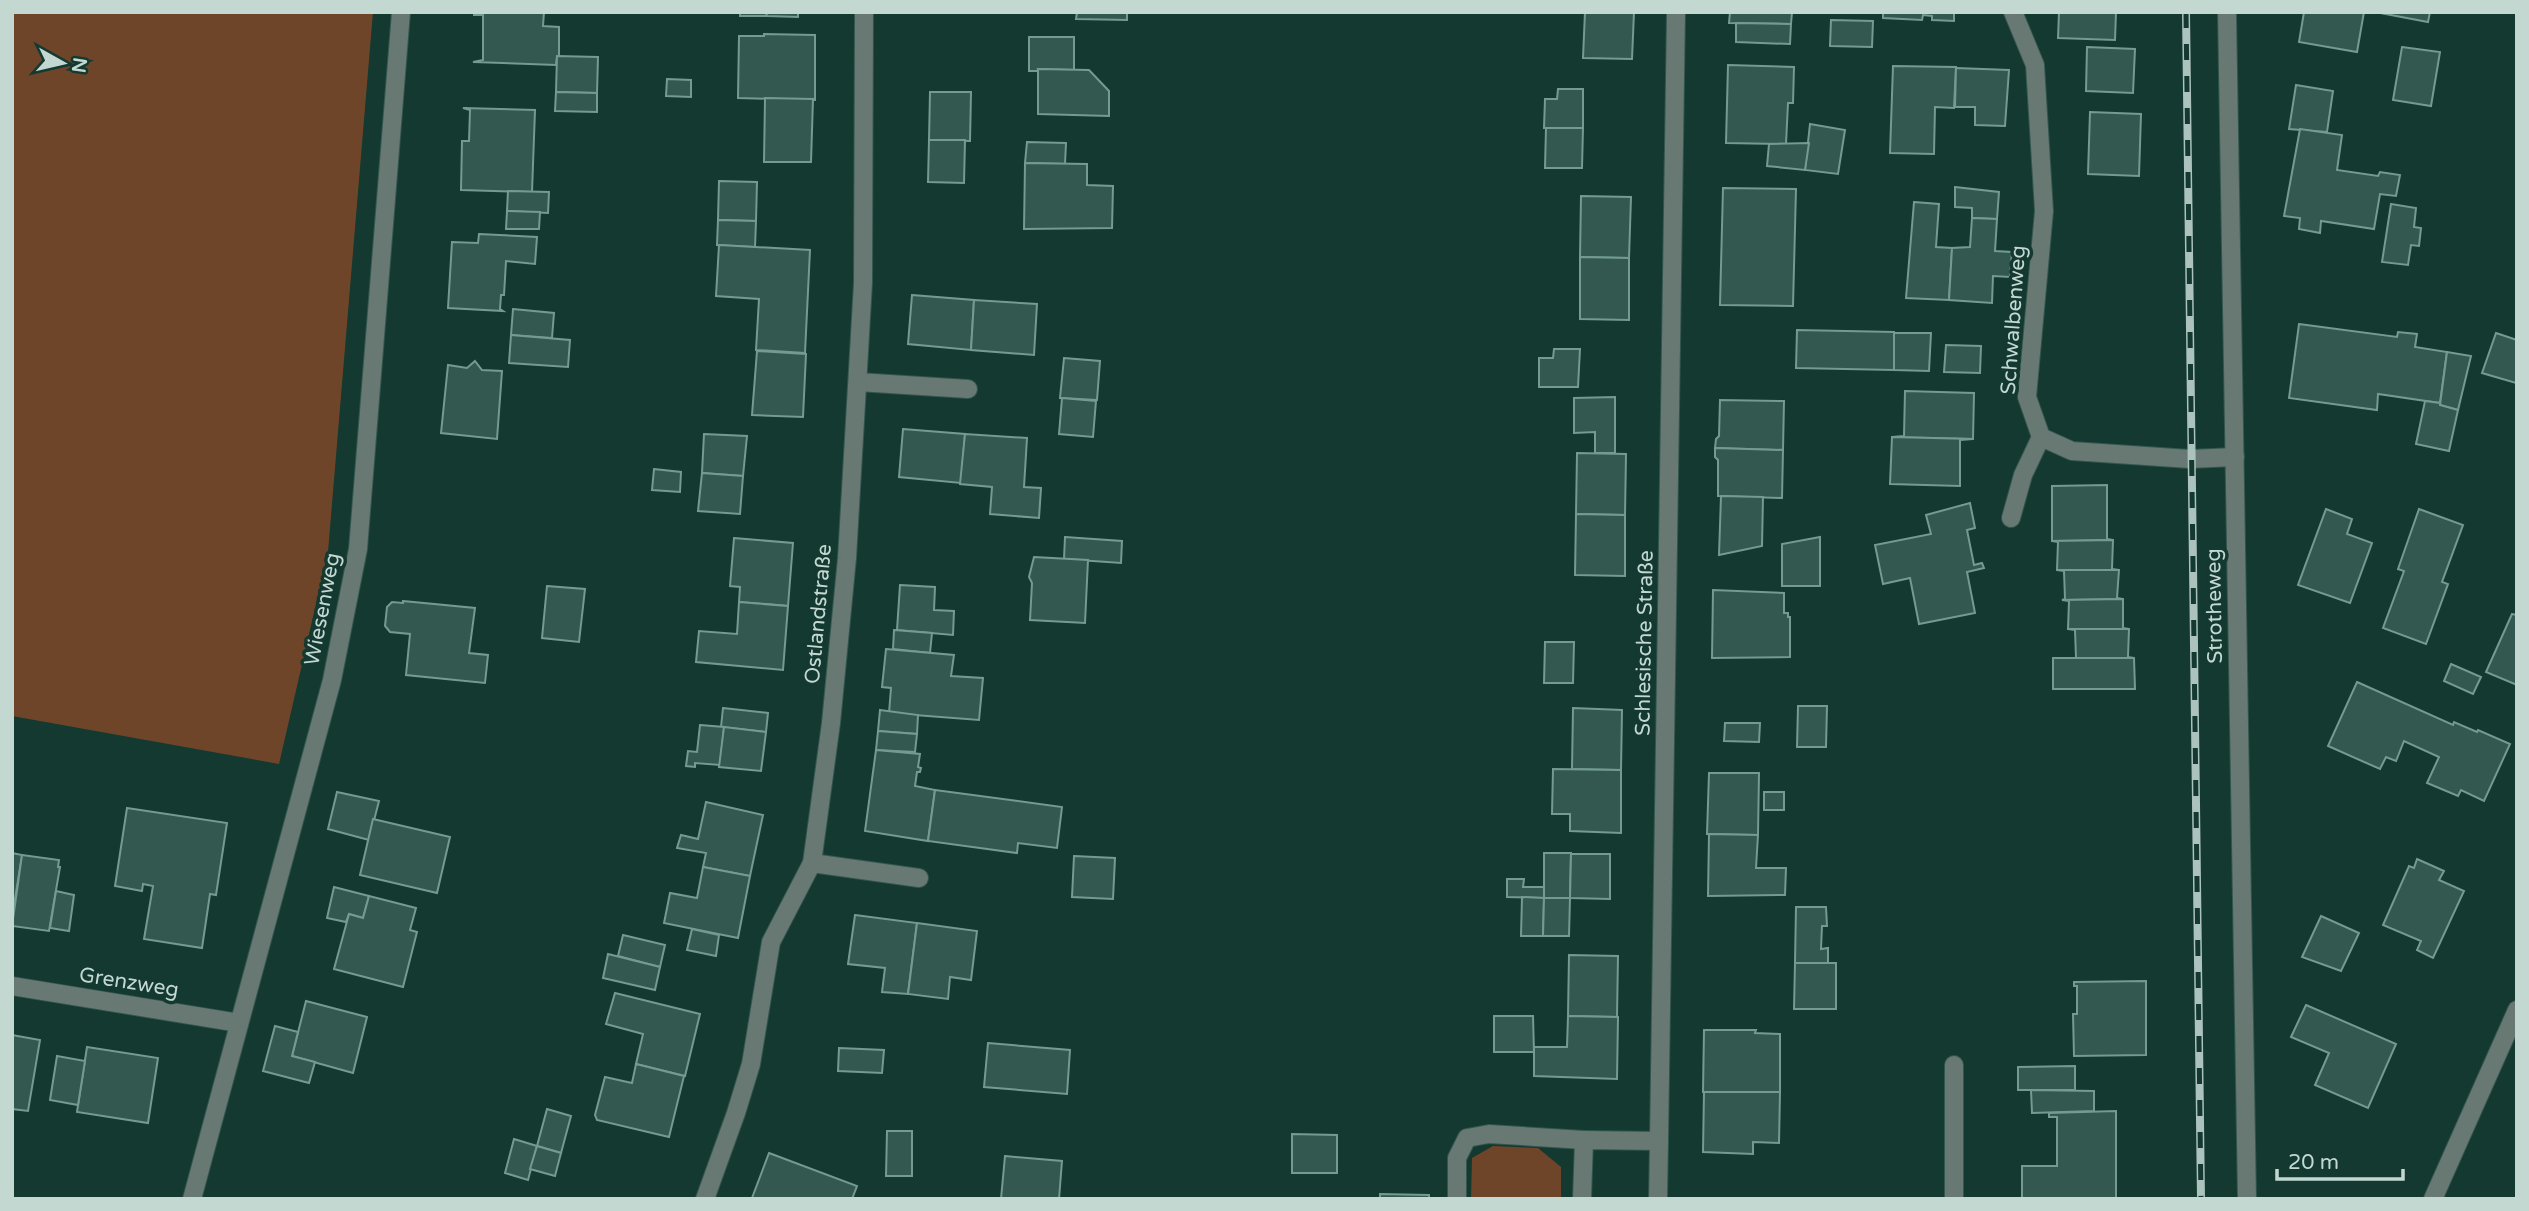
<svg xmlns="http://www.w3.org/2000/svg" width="2529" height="1211" font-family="'Varela Round',sans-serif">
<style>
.green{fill:#6f4529}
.building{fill:#33584f;stroke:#739b91;stroke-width:2}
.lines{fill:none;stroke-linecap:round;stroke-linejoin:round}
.minor-casing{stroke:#33564e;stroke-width:20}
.minor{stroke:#687873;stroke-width:18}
.rail-casing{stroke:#acc2bc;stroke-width:8}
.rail{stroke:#133931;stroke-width:5;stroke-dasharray:16;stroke-linecap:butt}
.labels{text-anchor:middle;stroke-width:7;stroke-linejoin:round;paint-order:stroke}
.street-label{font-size:21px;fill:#c4d8d2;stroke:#133931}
</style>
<rect width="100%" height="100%" fill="#133931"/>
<g class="green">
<path d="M12,12H373L328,552L279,764L12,716Z"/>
<path d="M1493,1146L1538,1148L1561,1167V1198L1471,1199L1472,1158Z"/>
</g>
<g class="building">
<path d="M474,12H544L543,26L559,27V56H557L556,65L473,62L483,60V15H474Z"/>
<path d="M740,12H766L767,16H740Z"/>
<path d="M766,12H798V17L767,16Z"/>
<path d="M1077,12H1127V20L1076,19Z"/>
<path d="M1585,12H1634L1632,59L1583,58Z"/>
<path d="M1730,12H1792L1791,24L1729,23Z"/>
<path d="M1883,12H1954V21L1932,20V16L1923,15L1922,20L1883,18Z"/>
<path d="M2059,12H2116L2115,40L2058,38Z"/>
<path d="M2304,12H2364L2357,52L2299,42Z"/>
<path d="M2375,12H2430L2428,22Z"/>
<path d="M1831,20L1873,21L1872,47L1830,46Z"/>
<path d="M1736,23L1791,24L1790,44L1736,42Z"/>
<path d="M764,34L815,35V100L738,98L739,36H764Z"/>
<path d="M1029,37H1074V70L1038,69L1039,71H1029Z"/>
<path d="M2087,47L2135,49L2133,93L2086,91Z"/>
<path d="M2402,47L2440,52L2431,106L2393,100Z"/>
<path d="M557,56L598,57L597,93L556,92Z"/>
<path d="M1728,65L1794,67L1793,103H1788L1786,144L1726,143Z"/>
<path d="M1893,66L1956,67L1954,108L1935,107L1934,154L1890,153Z"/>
<path d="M1956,68L2009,70L2005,126L1975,125V107H1955Z"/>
<path d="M1038,69L1089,70L1109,91V116L1038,114Z"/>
<path d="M667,79L691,80V97L666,96Z"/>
<path d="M2296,85L2333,91L2327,132L2289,129Z"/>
<path d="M1558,89H1583V128H1544L1545,99H1557Z"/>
<path d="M556,92L597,93V112L555,111Z"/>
<path d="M930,92H971L970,141L929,140Z"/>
<path d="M765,98L813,99L811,162H764Z"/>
<path d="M463,108L535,110L532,192L461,190L462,141H469L470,110Z"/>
<path d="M2090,112L2141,114L2139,176L2088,174Z"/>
<path d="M1810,124L1845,130L1838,174L1805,170Z"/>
<path d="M1546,128H1583L1582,168H1545Z"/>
<path d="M2300,129L2342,135L2337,170L2378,176L2380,172L2400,175L2396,196L2380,194L2374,229L2321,221L2320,233L2299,229L2300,218L2284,216Z"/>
<path d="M929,140H965L964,183L928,182Z"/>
<path d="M1027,142L1066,143L1065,164L1025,163Z"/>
<path d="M1809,143L1805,170L1767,166L1769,144Z"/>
<path d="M1025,163L1087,164V185L1113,186L1112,228L1024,229Z"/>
<path d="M719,181L757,182L756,221L718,220Z"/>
<path d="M1955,187L1999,192L1997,219L1972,218V208L1955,207Z"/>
<path d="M1723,188L1796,189L1793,306L1720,305Z"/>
<path d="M508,191L549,192L548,213L507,211Z"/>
<path d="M1581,196L1631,197L1629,258L1580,257Z"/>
<path d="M1914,202L1939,204L1936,247L1952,248L1949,300L1906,298Z"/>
<path d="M2391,204L2416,208L2414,227L2421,228L2419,246L2411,245L2408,265L2382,262Z"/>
<path d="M507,211L540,212L539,229H506Z"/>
<path d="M1972,218L1997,219L1995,251L2012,252L2010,277L1993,276L1992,303L1949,300L1952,248L1970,247Z"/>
<path d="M718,220L756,221L755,247L717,245Z"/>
<path d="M479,234L537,237L535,264L506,261L504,295H501L500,309L503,311L448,308L452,242L478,243Z"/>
<path d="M719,245L810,250L805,353L756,350L759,299L716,296Z"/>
<path d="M1580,257L1629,258V320L1580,319Z"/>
<path d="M912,295L974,300L971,350L908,344Z"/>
<path d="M974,300L1037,304L1034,355L971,350Z"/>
<path d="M513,309L554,313L552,338L511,335Z"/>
<path d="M2299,324L2397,337L2398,332L2417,334L2415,347L2447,352L2440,403L2378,394L2377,410L2289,398Z"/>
<path d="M1797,330L1894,332V370L1796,368Z"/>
<path d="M1894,333H1931L1929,371L1894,370Z"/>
<path d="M2496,333L2517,340L2516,383L2482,373Z"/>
<path d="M511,335L570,340L568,367L509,363Z"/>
<path d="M1946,345L1981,346L1980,373L1944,372Z"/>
<path d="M1554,349H1580L1578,387H1539V358H1553Z"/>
<path d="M757,351L806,354L803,417L752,415Z"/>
<path d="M2447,352L2471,356L2458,410L2440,405Z"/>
<path d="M1064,358L1100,361L1097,400L1060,398Z"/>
<path d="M475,361L482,370L502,371L497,439L441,433L448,365L467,368Z"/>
<path d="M1905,391L1974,393L1973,439L1892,437L1904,436Z"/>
<path d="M1615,397V453H1595V432L1574,433V398Z"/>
<path d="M1062,398L1096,401L1093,437L1059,434Z"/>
<path d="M1720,400L1784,401L1783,450L1715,448L1716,439L1719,436Z"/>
<path d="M2425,401L2440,403V405L2458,410L2449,451L2416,444Z"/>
<path d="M903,429L965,434L961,483L899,477Z"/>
<path d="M704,434L747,436L743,476L702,473Z"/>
<path d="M965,434L1027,438L1024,487L1041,488L1039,518L990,514L992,487L960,484Z"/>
<path d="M1892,437L1973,439L1960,440V486L1890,484Z"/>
<path d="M1715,448L1783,450L1782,498L1718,496V460L1715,457Z"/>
<path d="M1577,453L1626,454L1625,515L1576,514Z"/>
<path d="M654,469L681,472L680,492L652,490Z"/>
<path d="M702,473L743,476L740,514L698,511Z"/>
<path d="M2107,485V539L2113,540L2052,541V486Z"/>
<path d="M1721,496L1763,497L1762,546L1719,555Z"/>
<path d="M1970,503L1975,528L1967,530L1974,565L1982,563L1984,568L1967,572L1975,613L1919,624L1910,578L1883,584L1875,545L1931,534L1926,515Z"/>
<path d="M2326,509L2352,519L2347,534L2372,543L2350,603L2298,585Z"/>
<path d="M2419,509L2463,525L2442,582L2448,584L2426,644L2383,628L2404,571L2398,569Z"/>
<path d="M1576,514L1625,515V576L1575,575Z"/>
<path d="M1065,537L1122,541L1121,563L1064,559Z"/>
<path d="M1820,537V586H1782V544Z"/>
<path d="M734,538L793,543L788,606L739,602L740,587L730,586Z"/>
<path d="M2113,540L2112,569L2119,570H2057L2058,542L2052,541Z"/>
<path d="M1034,557L1088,560L1085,623L1030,620L1032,583L1029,577Z"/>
<path d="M2057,570H2119L2117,598L2123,599L2062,600L2065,599L2064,571Z"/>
<path d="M900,585L935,587L934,610L954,611L953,635L897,630Z"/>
<path d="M547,586L585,589L579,642L542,638Z"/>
<path d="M1713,590L1784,593V613H1788V617H1790V657L1712,658Z"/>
<path d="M2123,599V628L2129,629H2068L2069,601L2062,600Z"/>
<path d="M403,601L475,608L469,653L488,655L485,683L406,675L410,634L390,632L385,626L387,607L392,602L403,603Z"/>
<path d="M739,602L788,606L783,670L696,662L699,631L737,634Z"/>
<path d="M2512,614L2517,615V685L2486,672Z"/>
<path d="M2068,629H2129L2128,657L2134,658L2073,659L2076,658L2075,630Z"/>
<path d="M894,630L932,633L930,653L893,649Z"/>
<path d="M1545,642H1574L1573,683H1544Z"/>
<path d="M886,649L954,655L951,676L983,678L979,720L889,713L891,688L882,687Z"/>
<path d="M2053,658H2134L2135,689H2053Z"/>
<path d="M2451,664L2481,677L2473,694L2444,681Z"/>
<path d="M2357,682L2453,725L2454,722L2477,732L2478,730L2510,744L2484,801L2461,790L2458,796L2427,783L2439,757L2404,741L2396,761L2386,757L2380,769L2328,746Z"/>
<path d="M1798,706H1827L1826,747H1797Z"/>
<path d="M723,708L768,713L766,732L721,727Z"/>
<path d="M1573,708L1622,710L1621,770L1572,769Z"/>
<path d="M880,710L918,715L917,734L878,731Z"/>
<path d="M1725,723H1760L1759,742L1724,741Z"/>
<path d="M700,725L724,727L720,765L695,763V767L686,766L688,751L697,752Z"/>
<path d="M724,727L766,732L761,771L719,767Z"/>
<path d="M878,731L917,734L915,752L876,750Z"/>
<path d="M876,750L920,754L918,767L921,768L920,772H917L915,786L935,790L928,841L865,831Z"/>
<path d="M1553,769L1621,770V833L1570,831V814H1552Z"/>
<path d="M1709,773H1759L1758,835L1707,834Z"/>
<path d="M935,790L1062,807L1057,848L1018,843L1017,853L928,841Z"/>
<path d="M337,792L379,801L369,840L328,829Z"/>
<rect x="1764" y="792" width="20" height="18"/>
<path d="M706,802L763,815L750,876L703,867L706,853L677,848L681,835L698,839Z"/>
<path d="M127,808L227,823L216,895L210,894L202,948L144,939L153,886L143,884L142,891L115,886Z"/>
<path d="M373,819L450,837L437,893L360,875Z"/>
<path d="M1709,834L1758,835L1756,868H1786L1785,895L1708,896Z"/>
<path d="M12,853L22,855L12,918Z"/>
<path d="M1544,853H1571L1570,898H1544Z"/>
<path d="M1571,854H1610V899L1570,898Z"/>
<path d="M22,855L59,860L58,867H60L49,931L12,926Z"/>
<path d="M1074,856L1115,858L1113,899L1072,897Z"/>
<path d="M2417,859L2444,871L2439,880L2464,891L2433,958L2417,950L2421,941L2383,925L2409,866L2414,868Z"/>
<path d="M703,867L750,876L738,938L664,923L670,893L697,898Z"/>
<path d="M1507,879H1524L1523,887H1544V898L1507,897Z"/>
<path d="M334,887L369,896L363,918L349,914L346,922L327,918Z"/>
<path d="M56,891L74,895L69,931L50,928Z"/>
<path d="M369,896L416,908L410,930L417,932L403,987L334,969L349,914L363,918Z"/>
<path d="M1522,897L1544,898L1543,936H1521Z"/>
<path d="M1544,898H1570L1569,936H1543Z"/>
<path d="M1796,907H1826L1827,926H1822L1821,949L1828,948V963H1795Z"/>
<path d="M855,915L917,923L908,994L882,992L885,968L848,964Z"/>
<path d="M2321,916L2359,933L2341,971L2302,957Z"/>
<path d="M917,923L977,931L971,980L950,977L948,999L908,994Z"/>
<path d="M692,929L719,935L716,956L687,950Z"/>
<path d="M623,935L665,945L660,967L618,956Z"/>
<path d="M608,954L660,967L655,990L603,978Z"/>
<path d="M1569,955L1618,956L1617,1017L1568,1016Z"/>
<path d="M1795,963H1836V1009H1794Z"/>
<path d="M2146,981V1055L2074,1056L2073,1014H2077V986H2074V982Z"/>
<path d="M615,993L700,1014L685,1076L636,1064L643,1034L606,1024Z"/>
<path d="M306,1001L367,1017L353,1073L292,1056Z"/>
<path d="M2306,1005L2396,1044L2368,1108L2315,1085L2329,1053L2291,1037Z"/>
<path d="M1494,1016H1533L1534,1052H1494Z"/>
<path d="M1568,1016L1618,1017L1617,1079L1534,1076V1047H1567Z"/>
<path d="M275,1026L298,1032L292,1056L315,1062L309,1083L263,1071Z"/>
<path d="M1704,1030H1756L1755,1033L1780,1034V1092H1703Z"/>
<path d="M12,1035L40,1040L28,1111L12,1109Z"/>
<path d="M988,1043L1070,1050L1067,1094L984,1087Z"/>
<path d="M87,1047L158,1058L148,1123L77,1112Z"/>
<path d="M839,1048L884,1050L882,1073L838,1071Z"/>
<path d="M57,1056L85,1061L78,1105L50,1100Z"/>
<path d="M636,1064L684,1076L669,1137L597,1120L595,1115L605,1077L632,1083Z"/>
<path d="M2075,1066V1090H2018V1067Z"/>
<path d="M2031,1090L2094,1091V1111L2032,1113Z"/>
<path d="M1704,1092H1780L1779,1143L1753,1142V1154L1703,1152Z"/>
<path d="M547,1109L571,1116L561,1153L537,1146Z"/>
<path d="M2116,1111V1198L2022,1199V1166H2057V1117H2049V1113Z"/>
<path d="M887,1131H912V1176H886Z"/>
<path d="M1292,1134L1337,1135V1173H1292Z"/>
<path d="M514,1139L537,1146L528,1180L505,1173Z"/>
<path d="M537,1146L561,1153L555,1176L530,1169Z"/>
<path d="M769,1153L857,1186L852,1199L752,1198Z"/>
<path d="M1005,1156L1062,1161L1059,1199H1001Z"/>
<path d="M1380,1194L1429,1195V1199H1380Z"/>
</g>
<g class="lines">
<defs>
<g id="minor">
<path d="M2013,12L2035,65L2044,211L2027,397L2041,437L2072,451L2190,459L2235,457"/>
<path d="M2227,12L2247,1199"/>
<path d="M858,382L968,389"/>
<path d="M2011,518L2023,475L2041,437"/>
<path d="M812,863L919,878"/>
<path d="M12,986L239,1023"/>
<path d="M192,1199L332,680L358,549L401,12"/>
<path d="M705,1199L736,1113L751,1064L771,942L812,863L831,723L847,558L863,283L864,12"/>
<path d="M1457,1199V1158L1467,1138L1489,1134L1584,1140"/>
<path d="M1582,1199L1584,1140L1659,1141L1676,12"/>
<path d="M1658,1199L1659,1141"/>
<path d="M1954,1199V1065"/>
<path d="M2433,1199L2517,1010"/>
</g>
</defs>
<use href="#minor" class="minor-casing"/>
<use href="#minor" class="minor"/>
<defs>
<path id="rail" d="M2186,12L2201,1199"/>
</defs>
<use href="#rail" class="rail-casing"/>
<use href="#rail" class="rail"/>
</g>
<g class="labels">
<g class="street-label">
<text transform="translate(2013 320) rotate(-86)" y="7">Schwalbenweg</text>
<text transform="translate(2214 606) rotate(-91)" y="7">Strotheweg</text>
<text transform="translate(322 609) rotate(-79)" y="7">Wiesenweg</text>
<text transform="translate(818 614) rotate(-85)" y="7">Ostlandstraße</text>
<text transform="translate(1644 643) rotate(-89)" y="7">Schlesische Straße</text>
<text transform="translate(129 982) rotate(9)" y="7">Grenzweg</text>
</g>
</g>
<rect width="2529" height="1211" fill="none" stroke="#c4d8d2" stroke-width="28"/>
<g transform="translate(63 63) rotate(98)" stroke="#133931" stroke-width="5" paint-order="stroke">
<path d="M0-5L12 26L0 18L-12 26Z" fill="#c4d8d2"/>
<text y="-10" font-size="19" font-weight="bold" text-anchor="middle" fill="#c4d8d2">N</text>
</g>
<path d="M2277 1169v10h126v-10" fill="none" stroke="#c4d8d2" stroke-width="3.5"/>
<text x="2288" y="1169" font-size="21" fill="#c4d8d2" stroke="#133931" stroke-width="5" paint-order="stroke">20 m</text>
</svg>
